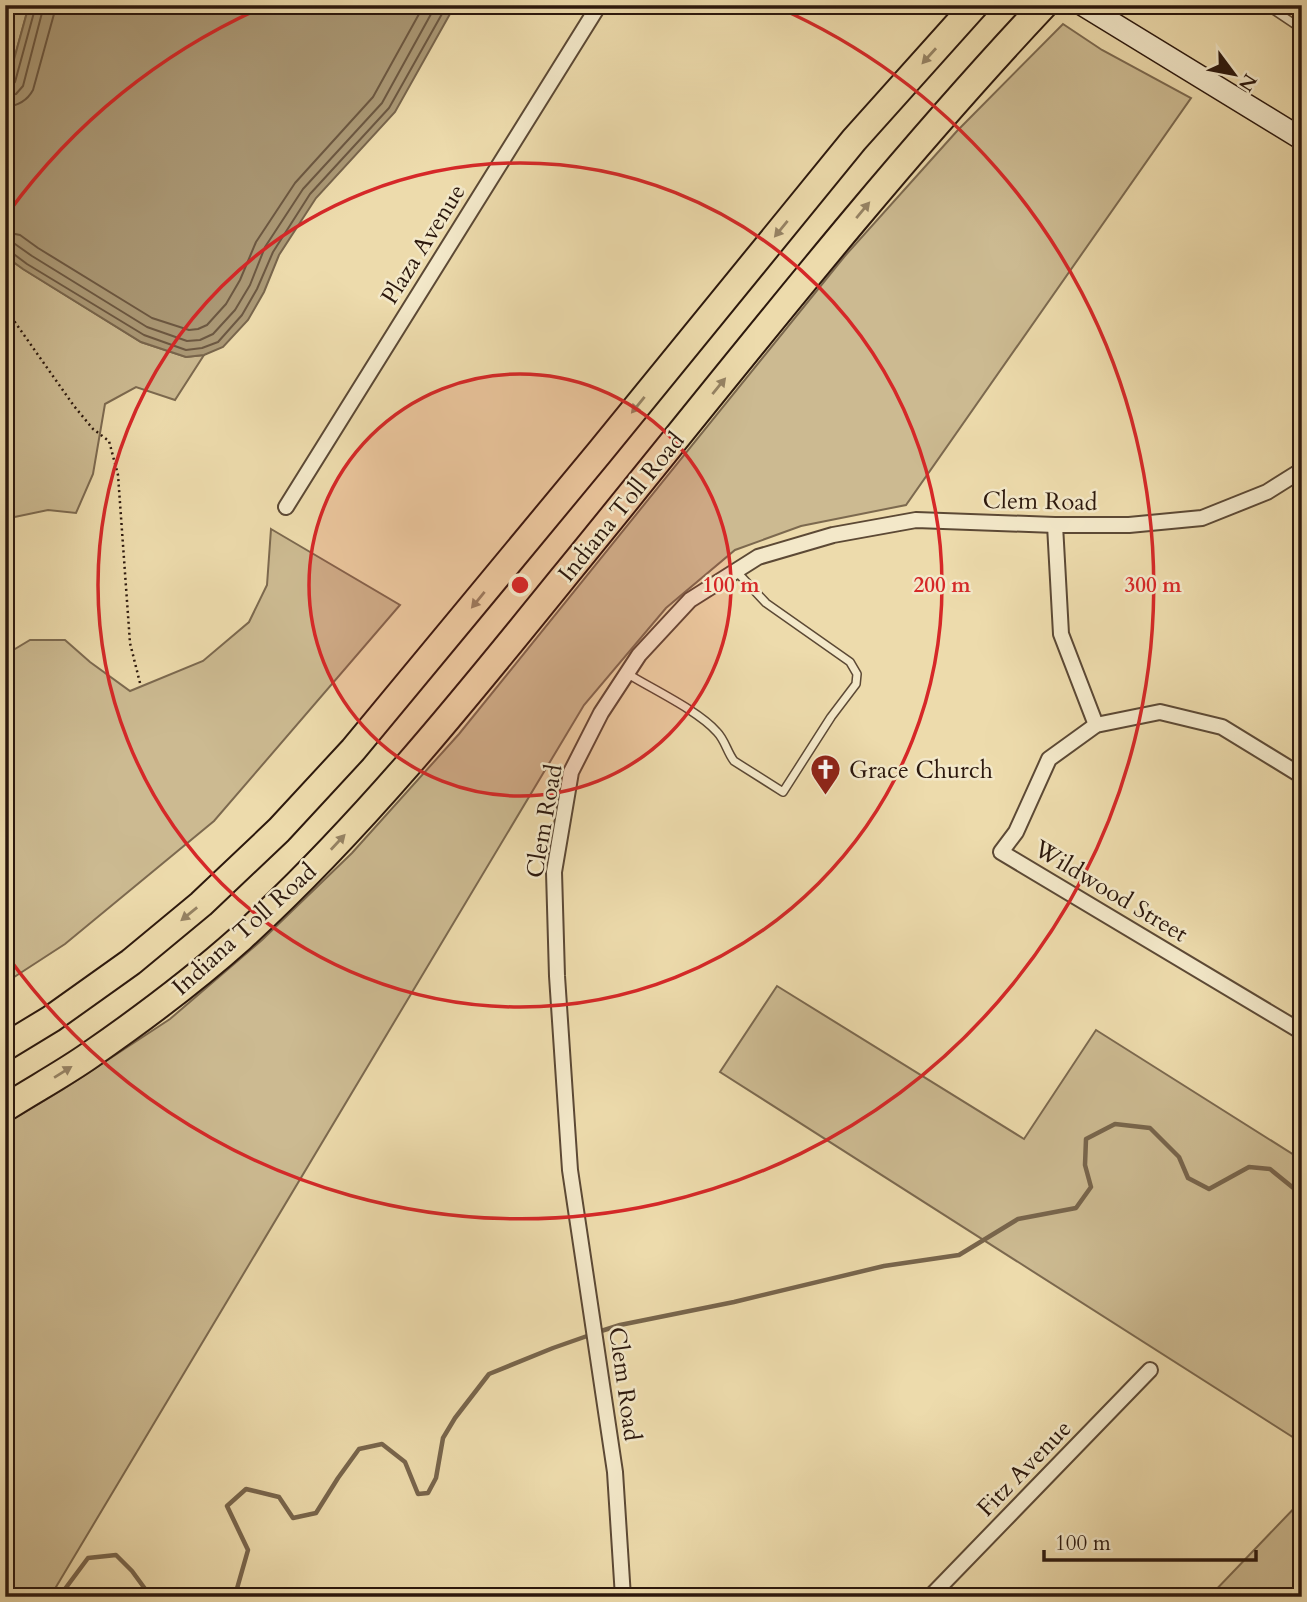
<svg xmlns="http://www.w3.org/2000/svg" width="1307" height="1602" font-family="Cardo,serif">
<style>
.green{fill:#ccba91;stroke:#7c694f;stroke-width:2}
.water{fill:#ab9976;stroke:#78654c;stroke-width:2}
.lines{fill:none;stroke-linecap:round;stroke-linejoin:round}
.shore{stroke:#6c5842;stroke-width:2}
.stream{stroke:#78654c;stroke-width:4.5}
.lane-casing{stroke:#5c4935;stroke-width:10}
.street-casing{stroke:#5c4935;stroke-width:18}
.secondary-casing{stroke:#2c180d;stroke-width:24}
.highway-casing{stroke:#2c180d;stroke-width:30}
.path{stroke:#2c180d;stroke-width:2.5;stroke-dasharray:2 3.5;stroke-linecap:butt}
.lane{stroke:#f3e8c9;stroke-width:7}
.street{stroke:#f3e8c9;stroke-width:14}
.secondary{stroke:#f3e8c9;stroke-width:21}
.highway{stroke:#eddbac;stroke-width:26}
.oneway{fill:#968364}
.ring{fill:none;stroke:#d62828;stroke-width:3.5}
.labels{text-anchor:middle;stroke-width:5;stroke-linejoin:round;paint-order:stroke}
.street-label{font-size:24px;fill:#2c180d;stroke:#f3e8c9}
.poi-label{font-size:24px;fill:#2c180d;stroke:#f3e8c9;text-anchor:start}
.centre{fill:#d62828;stroke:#f3e8c9;stroke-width:3.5}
.ring-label{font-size:21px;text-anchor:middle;font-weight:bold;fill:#d62828;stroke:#f3e8c9;stroke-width:5;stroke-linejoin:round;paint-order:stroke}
</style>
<rect width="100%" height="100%" fill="#eddbac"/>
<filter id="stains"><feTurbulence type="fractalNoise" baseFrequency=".00286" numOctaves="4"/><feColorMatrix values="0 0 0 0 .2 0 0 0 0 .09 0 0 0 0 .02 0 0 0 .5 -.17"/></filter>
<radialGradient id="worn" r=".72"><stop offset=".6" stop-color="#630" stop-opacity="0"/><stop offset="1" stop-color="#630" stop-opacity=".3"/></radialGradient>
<g class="green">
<path d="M5,5H29L5,92Z"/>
<path d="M1063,24L1102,50L1191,98L906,505L801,526L735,550L666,608L584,705L50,1597H5V1124L62,1090L170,1019L262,940L352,853L459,734L844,257L957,131Z"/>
<path d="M5,256L23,269L141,342L186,357L204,355L175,400L136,387L105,404L93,474L76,513L48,510L5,519Z"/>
<path d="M271,529L400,605L214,821L65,944L5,983V655L30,640H65L90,662L130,691L203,661L249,622L267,585Z"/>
<path d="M777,986L1024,1139L1096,1030L1302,1160V1443L720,1072Z"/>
<path d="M1302,1500V1593L1298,1597H1209Z"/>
</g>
<path class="water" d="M29,5H455L395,112L316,198L279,255L264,292L248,320L223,347L204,355L186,357L141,342L23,269L5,256V92Z"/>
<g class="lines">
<g class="shore">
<path d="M5,87L12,86L15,82L36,5"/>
<path d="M5,96L16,94L23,86L44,5"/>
<path d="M5,107C18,106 27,101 33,90L54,14L55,5"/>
<path d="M5,232L20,235L38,248L152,318L189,330L198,329L207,325L226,304L240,280L256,242L295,183L373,97L424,5"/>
<path d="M5,242L15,244L32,256L147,327L187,341L200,340L213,334L235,310L250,285L265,247L303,189L382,103L436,5"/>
<path d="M5,251L11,252L27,264L144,335L186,350L202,348L218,342L242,315L257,289L273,252L310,194L389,108L447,5"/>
</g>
<g class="stream">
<path d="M598,1332L620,1325L734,1302L884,1266L959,1255L1018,1219L1076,1208L1091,1187L1085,1165L1086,1139L1115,1124L1150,1128L1179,1157L1188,1178L1209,1189L1249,1167L1270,1169L1302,1195"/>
<path d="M59,1597L88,1558L116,1555L132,1571L151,1597"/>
<path d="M232,1597L236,1592L248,1550L227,1506L246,1489L279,1497L293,1518L316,1513L338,1478L359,1449L382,1444L405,1462L418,1494L428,1493L436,1478L443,1438L455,1418L489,1374L553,1348L590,1335"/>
</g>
<defs>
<g id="lane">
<path d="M1266,5L1302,29"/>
<path d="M628,674C652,689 699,711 717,732C725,740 727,752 734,761L783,792L831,717L856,684L857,674L850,662L766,603L736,571"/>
</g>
<g id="street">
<path d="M286,507L599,5"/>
<path d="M1055,525L1061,634L1096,725"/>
<path d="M1302,776L1222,727L1160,712L1096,725L1049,759L1016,832L1001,852L1302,1032"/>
<path d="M623,1597L615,1472L570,1170L557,976L554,872L571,772L601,713L639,655L690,600L758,557L833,535L916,520L1055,525H1129L1202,518L1267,492L1302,470"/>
<path d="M930,1597L1150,1370"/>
</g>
<path id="secondary" d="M1083,5L1302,139"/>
<g id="highway">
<path d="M5,1047L51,1019L131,962L201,904L279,830L353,750L599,453L854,140L975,5"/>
<path d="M5,1108C33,1090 63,1074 90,1055C142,1019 194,980 241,938C360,829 461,704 562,579C720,386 873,187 1044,5"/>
</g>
</defs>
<use href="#lane" class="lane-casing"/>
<use href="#street" class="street-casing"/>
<use href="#secondary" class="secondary-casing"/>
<use href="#highway" class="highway-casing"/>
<path class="path" d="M5,308L74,406L93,429L109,441L118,475L130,643L140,683"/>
<use href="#lane" class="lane"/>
<use href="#street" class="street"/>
<use href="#secondary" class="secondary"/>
<use href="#highway" class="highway"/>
</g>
<defs><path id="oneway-solid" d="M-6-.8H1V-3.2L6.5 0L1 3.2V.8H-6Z" transform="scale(1.75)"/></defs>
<g class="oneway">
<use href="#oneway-solid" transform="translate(929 56) rotate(132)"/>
<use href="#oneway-solid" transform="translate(863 210) rotate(-50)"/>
<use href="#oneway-solid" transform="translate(781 229) rotate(129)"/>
<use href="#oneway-solid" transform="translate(719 386) rotate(-51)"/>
<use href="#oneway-solid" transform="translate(638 405) rotate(129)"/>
<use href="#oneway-solid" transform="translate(478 600) rotate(129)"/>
<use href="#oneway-solid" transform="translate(338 842) rotate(-47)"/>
<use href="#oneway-solid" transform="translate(189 914) rotate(141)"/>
<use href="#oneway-solid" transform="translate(63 1072) rotate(-32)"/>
</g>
<circle cx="520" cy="585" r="211" fill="#d62828" fill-opacity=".12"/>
<g class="ring">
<circle cx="520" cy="585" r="211"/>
<circle cx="520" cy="585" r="422"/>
<path d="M8 213A633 633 0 0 1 263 7M777 7A633 633 0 1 1 8 957"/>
</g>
<defs>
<symbol id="church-pin" viewBox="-11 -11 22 30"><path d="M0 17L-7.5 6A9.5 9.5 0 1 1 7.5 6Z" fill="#8f2418" stroke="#f3e8c9"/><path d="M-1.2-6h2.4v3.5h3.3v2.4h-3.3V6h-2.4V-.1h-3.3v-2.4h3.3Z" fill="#fff"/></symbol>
</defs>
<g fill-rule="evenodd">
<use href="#church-pin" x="808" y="752" width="35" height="47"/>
</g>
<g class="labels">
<g class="street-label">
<text transform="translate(423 244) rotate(-58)" y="8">Plaza Avenue</text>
<text transform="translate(1040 501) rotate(1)" y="8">Clem Road</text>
<text transform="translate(621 507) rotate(-51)" y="8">Indiana Toll Road</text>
<text transform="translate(544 821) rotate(-80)" y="8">Clem Road</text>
<text transform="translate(1111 891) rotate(31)" y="8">Wildwood Street</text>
<text transform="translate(244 929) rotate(-42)" y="8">Indiana Toll Road</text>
<text transform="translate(625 1384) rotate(82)" y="8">Clem Road</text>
<text transform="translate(1024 1468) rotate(-46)" y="8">Fitz Avenue</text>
</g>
<g class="poi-label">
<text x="849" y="778">Grace Church</text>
</g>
</g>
<circle cx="520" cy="585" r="10" class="centre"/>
<g class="ring-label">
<text x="731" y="592">100 m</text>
<text x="942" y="592">200 m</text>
<text x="1153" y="592">300 m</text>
</g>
<rect width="1307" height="1602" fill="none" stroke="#eddbac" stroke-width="28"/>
<rect x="7" y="7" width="1293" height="1588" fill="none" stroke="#2c180d" stroke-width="3.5"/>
<rect x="14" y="14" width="1279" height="1574" fill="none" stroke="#2c180d" stroke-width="2"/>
<g transform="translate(1234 74) rotate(122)" stroke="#f3e8c9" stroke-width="5" paint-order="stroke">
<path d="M0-5L12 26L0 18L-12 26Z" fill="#2c180d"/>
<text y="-10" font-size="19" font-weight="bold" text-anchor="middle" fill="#2c180d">N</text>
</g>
<path d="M1044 1550v10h212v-10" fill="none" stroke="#2c180d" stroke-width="3.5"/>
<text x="1055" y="1550" font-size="21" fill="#2c180d" stroke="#f3e8c9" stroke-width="5" paint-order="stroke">100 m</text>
<rect width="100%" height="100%" filter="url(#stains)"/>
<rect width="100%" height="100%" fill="url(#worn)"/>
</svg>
